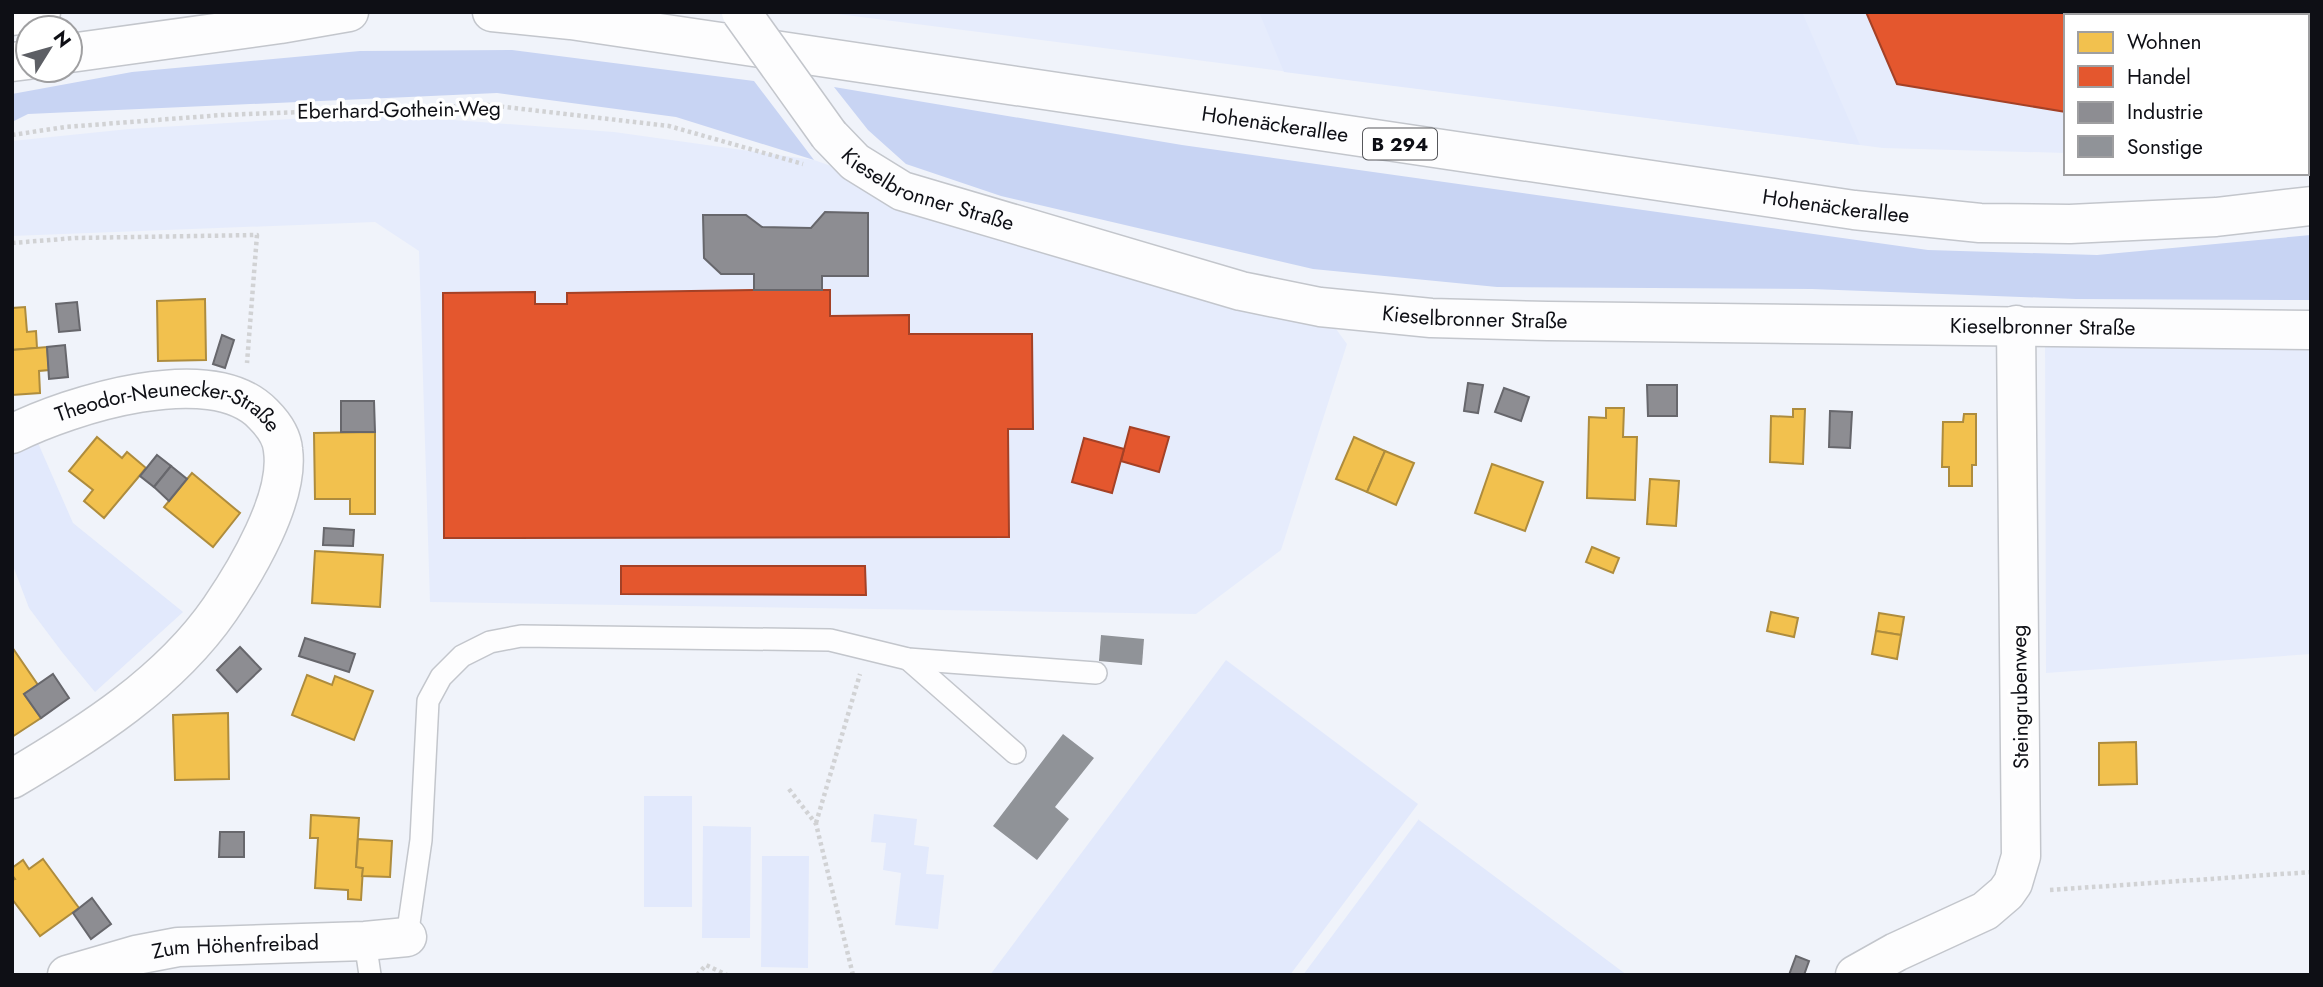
<svg xmlns="http://www.w3.org/2000/svg" width="2323" height="987" font-family="Jost,sans-serif">
<style>
.built{fill:#e6ecfc}
.green{fill:#e2e9fc}
.forest{fill:#c8d4f3}
.homes{fill:#f2c14e;stroke:#ae8c3d;stroke-width:2}
.shops{fill:#e4572e;stroke:#a44126;stroke-width:2}
.industry{fill:#8d8d92;stroke:#67676c;stroke-width:2}
.building{fill:#909398}
.lines{fill:none;stroke-linecap:round;stroke-linejoin:round}
.lane-casing{stroke:#c3c6cc;stroke-width:24}
.street-casing{stroke:#c3c6cc;stroke-width:41}
.primary-casing{stroke:#c3c6cc;stroke-width:41}
.path{stroke:#d1d2d4;stroke-width:4.5;stroke-dasharray:3.5 3.5;stroke-linecap:butt}
.lane{stroke:#fdfdfe;stroke-width:21}
.street{stroke:#fdfdfe;stroke-width:38}
.primary{stroke:#fdfdfe;stroke-width:38}
.street-bridge-casing{stroke:#c3c6cc;stroke-width:41;stroke-linecap:butt}
.street-bridge{stroke:#fdfdfe;stroke-width:38}
.labels{text-anchor:middle;stroke-width:7;stroke-linejoin:round;paint-order:stroke}
.shield{fill:#fff;stroke:#56575b;stroke-width:2}
.shield-label{font-size:19px;font-weight:bold;fill:#0e0f15}
.street-label{font-size:21px;fill:#0e0f15;stroke:#fff}
</style>
<rect width="100%" height="100%" fill="#f0f3fa"/>
<g class="built">
<path d="M822,12H2311V146L2307,147V16H2066V153L1883,148Z"/>
<path d="M374,114L614,132L814,160L902,191L1320,307L1347,344L1281,550L1196,614L430,602L419,251L375,222L12,236V141L129,129Z"/>
<path d="M2311,346V654L2046,673L2045,347Z"/>
</g>
<g class="green">
<path d="M1259,12H1802L1860,145L1284,72Z"/>
<path d="M31,427L73,523L183,612L95,692L62,652L29,608L12,563V436Z"/>
<path d="M1226,660L1418,804L1308,951L1290,975H990Z"/>
<rect x="644" y="796" width="48" height="111"/>
<path d="M874,814L917,819L914,845L929,847L926,874L944,875L938,929L895,925L901,873L883,870L886,843L871,842Z"/>
<path d="M1419,819V820L1627,975H1303Z"/>
<path d="M703,826L751,827L750,938H702Z"/>
<path d="M762,856H809L808,968L761,967Z"/>
</g>
<g class="forest">
<path d="M512,50L754,81L814,160L676,117L497,93L28,114L12,122V94L132,72L360,51Z"/>
<path d="M834,87L1182,145L1928,250L2097,255L2311,235V300L2076,299L1812,289L1497,287L1313,269L1001,196L906,164L868,130Z"/>
</g>
<g class="homes">
<path d="M205,299L206,360L158,361L157,301Z"/>
<path d="M25,307L27,332L36,331L37,348L12,350V308Z"/>
<path d="M47,347L49,370L39,371L40,393L12,395V350Z"/>
<path d="M1606,408H1624L1623,437H1637L1635,500L1587,498L1589,417L1606,418Z"/>
<path d="M1793,409H1805L1803,464L1770,462L1771,416L1793,417Z"/>
<path d="M1964,414H1976V465H1972V486H1949V467H1942L1943,422H1963Z"/>
<path d="M375,432V514H350V499H315L314,433Z"/>
<path d="M97,437L122,458L127,452L146,468L104,518L84,501L93,490L69,471Z"/>
<path d="M1354,437L1385,451L1367,492L1336,479Z"/>
<path d="M1385,451L1414,463L1396,505L1367,492Z"/>
<path d="M1492,464L1543,482L1525,531L1475,513Z"/>
<path d="M192,473L240,513L213,547L164,507Z"/>
<path d="M1650,479L1679,481L1676,526L1647,524Z"/>
<path d="M1592,547L1619,558L1613,573L1586,562Z"/>
<path d="M315,551L383,555L380,607L312,603Z"/>
<path d="M1771,612L1798,618L1794,637L1767,631Z"/>
<path d="M1879,613L1904,617L1901,635L1876,631Z"/>
<path d="M1876,631L1901,635L1897,659L1872,654Z"/>
<path d="M12,647L38,685L24,694L41,718L12,737Z"/>
<path d="M307,675L332,685L335,676L373,691L354,740L292,715Z"/>
<path d="M228,713L229,779L175,780L173,715Z"/>
<path d="M2136,742L2137,784L2099,785V743Z"/>
<path d="M311,815L359,818L356,867L363,868L361,900L348,899V890L315,888L318,838H310Z"/>
<path d="M358,839L392,841L390,877L362,876L363,868L356,867Z"/>
<path d="M43,859L79,908L40,936L12,899V880L15,879L12,875V868L23,860L29,869Z"/>
</g>
<g class="shops">
<path d="M1866,12H2136L2137,16H2066V112L1897,84Z"/>
<path d="M2253,12H2311V92L2307,94V16H2254Z"/>
<path d="M754,290H830V316L909,315V334H1032L1033,429H1008L1009,537L444,538L443,293L535,292V304H567V293Z"/>
<path d="M1130,427L1169,437L1159,472L1121,461Z"/>
<path d="M1084,438L1124,449L1112,493L1072,482Z"/>
<path d="M621,566H865L866,595L621,594Z"/>
</g>
<g class="industry">
<path d="M825,212L868,213V276H822V290H754V274H721L704,258L703,215H746L762,227L811,228Z"/>
<path d="M77,302L80,330L59,332L56,304Z"/>
<path d="M222,335L234,340L225,368L213,364Z"/>
<path d="M65,345L68,377L49,379L47,347Z"/>
<path d="M1468,383L1483,385L1478,413L1464,411Z"/>
<path d="M1647,385H1677V416H1648Z"/>
<path d="M1504,388L1529,397L1521,421L1495,412Z"/>
<path d="M341,401H374L375,432H341Z"/>
<path d="M1830,411L1852,412L1850,448L1829,447Z"/>
<path d="M157,455L171,466L154,487L140,476Z"/>
<path d="M171,466L187,479L169,501L154,487Z"/>
<path d="M324,528L354,530L353,546L323,545Z"/>
<path d="M305,638L355,654L349,672L299,656Z"/>
<path d="M240,647L261,669L237,692L217,670Z"/>
<path d="M53,674L69,698L41,718L24,694Z"/>
<path d="M220,832H244V857H219Z"/>
<path d="M92,898L111,924L91,939L73,913Z"/>
<path d="M1796,956L1809,961L1804,975H1789Z"/>
</g>
<g class="building">
<path d="M1101,635L1144,639L1142,665L1099,661Z"/>
<path d="M1063,734L1094,758L1055,807L1069,819L1037,860L993,826Z"/>
</g>
<g class="lines">
<defs>
<g id="lane">
<path d="M908,659L1015,753"/>
<path d="M407,937L421,840L428,701L441,677L462,656L490,642L521,636L830,640L908,659L1096,673"/>
<path d="M365,941L370,975"/>
</g>
<g id="street">
<path id="s1" d="M829,135L855,162L902,191L1241,291L1320,307L1371,312L1431,318L1548,321L2311,330"/>
<path id="s2" d="M12,434C70,405 211,360 263,414C272,423 282,436 283,450C290,498 246,571 220,609C169,683 88,734 12,779"/>
<path id="s3" d="M67,975L136,955L178,947L365,941L407,937"/>
<path d="M1855,975L1896,952L1985,911L2006,893L2013,883L2021,856L2016,325"/>
</g>
<g id="primary">
<path id="s4" d="M492,12L571,20L1854,210L1980,223L2070,224L2216,217L2311,206"/>
<path d="M12,16L41,12"/>
<path d="M70,53L280,24L349,12"/>
<path d="M12,62L28,60"/>
</g>
</defs>
<use href="#lane" class="lane-casing"/>
<use href="#street" class="street-casing"/>
<use href="#primary" class="primary-casing"/>
<g class="path">
<path d="M12,135L65,127L222,115L488,105L669,126L803,164"/>
<path d="M12,243L75,238L257,235L247,363"/>
<path d="M789,789L816,824L853,975"/>
<path d="M816,823L860,674"/>
<path d="M2050,890L2311,872"/>
<path d="M697,975L706,965L727,975"/>
</g>
<use href="#lane" class="lane"/>
<use href="#street" class="street"/>
<use href="#primary" class="primary"/>
<defs>
<path id="street-bridge" d="M741,12L829,135"/>
</defs>
<use href="#street-bridge" class="street-bridge-casing"/>
<use href="#street-bridge" class="street-bridge"/>
</g>
<g class="labels">
<rect class="shield" x="1363" y="128.5" width="74" height="31" rx="5"/>
<g class="shield-label">
<text x="1400" y="151">B 294</text>
</g>
<g class="street-label">
<text transform="translate(399 110) rotate(-1)" y="7">Eberhard-Gothein-Weg</text>
<text dy="7" stroke="none"><textPath href="#s4" startOffset="791">Hohenäckerallee</textPath></text>
<text dy="7" stroke="none"><textPath href="#s1" startOffset="116">Kieselbronner Straße</textPath></text>
<text dy="7" stroke="none"><textPath href="#s4" startOffset="1358">Hohenäckerallee</textPath></text>
<text dy="7" stroke="none"><textPath href="#s1" startOffset="682">Kieselbronner Straße</textPath></text>
<text dy="7" stroke="none"><textPath href="#s1" startOffset="1250">Kieselbronner Straße</textPath></text>
<text dy="7" stroke="none"><textPath href="#s2" startOffset="166">Theodor-Neunecker-Straße</textPath></text>
<text transform="translate(2020 697) rotate(-91)" y="7">Steingrubenweg</text>
<text dy="7" stroke="none"><textPath href="#s3" startOffset="172">Zum Höhenfreibad</textPath></text>
</g>
</g>
<rect width="2323" height="987" fill="none" stroke="#0e0f15" stroke-width="28"/>
<rect x="2064" y="14" width="245" height="161" fill="#ffffff" stroke="#9f9fa1" stroke-width="2"/>
<rect x="2078" y="32" width="35" height="21" fill="#f2c14e" stroke="#9f9fa1" stroke-width="2"/>
<text x="2127" y="49" font-size="21" fill="#0e0f15">Wohnen</text>
<rect x="2078" y="66" width="35" height="21" fill="#e4572e" stroke="#9f9fa1" stroke-width="2"/>
<text x="2127" y="84" font-size="21" fill="#0e0f15">Handel</text>
<rect x="2078" y="102" width="35" height="21" fill="#8d8d92" stroke="#9f9fa1" stroke-width="2"/>
<text x="2127" y="119" font-size="21" fill="#0e0f15">Industrie</text>
<rect x="2078" y="136" width="35" height="21" fill="#909398" stroke="#9f9fa1" stroke-width="2"/>
<text x="2127" y="154" font-size="21" fill="#0e0f15">Sonstige</text>
<g transform="translate(49 49) rotate(53)"><circle r="33" fill="#ffffff" stroke="#9f9fa1" stroke-width="2"/>
<path d="M0-5L12 26L0 18L-12 26Z" fill="#5d5f65"/>
<text y="-10" font-size="19" font-weight="bold" text-anchor="middle" fill="#0e0f15">N</text>
</g>
</svg>
